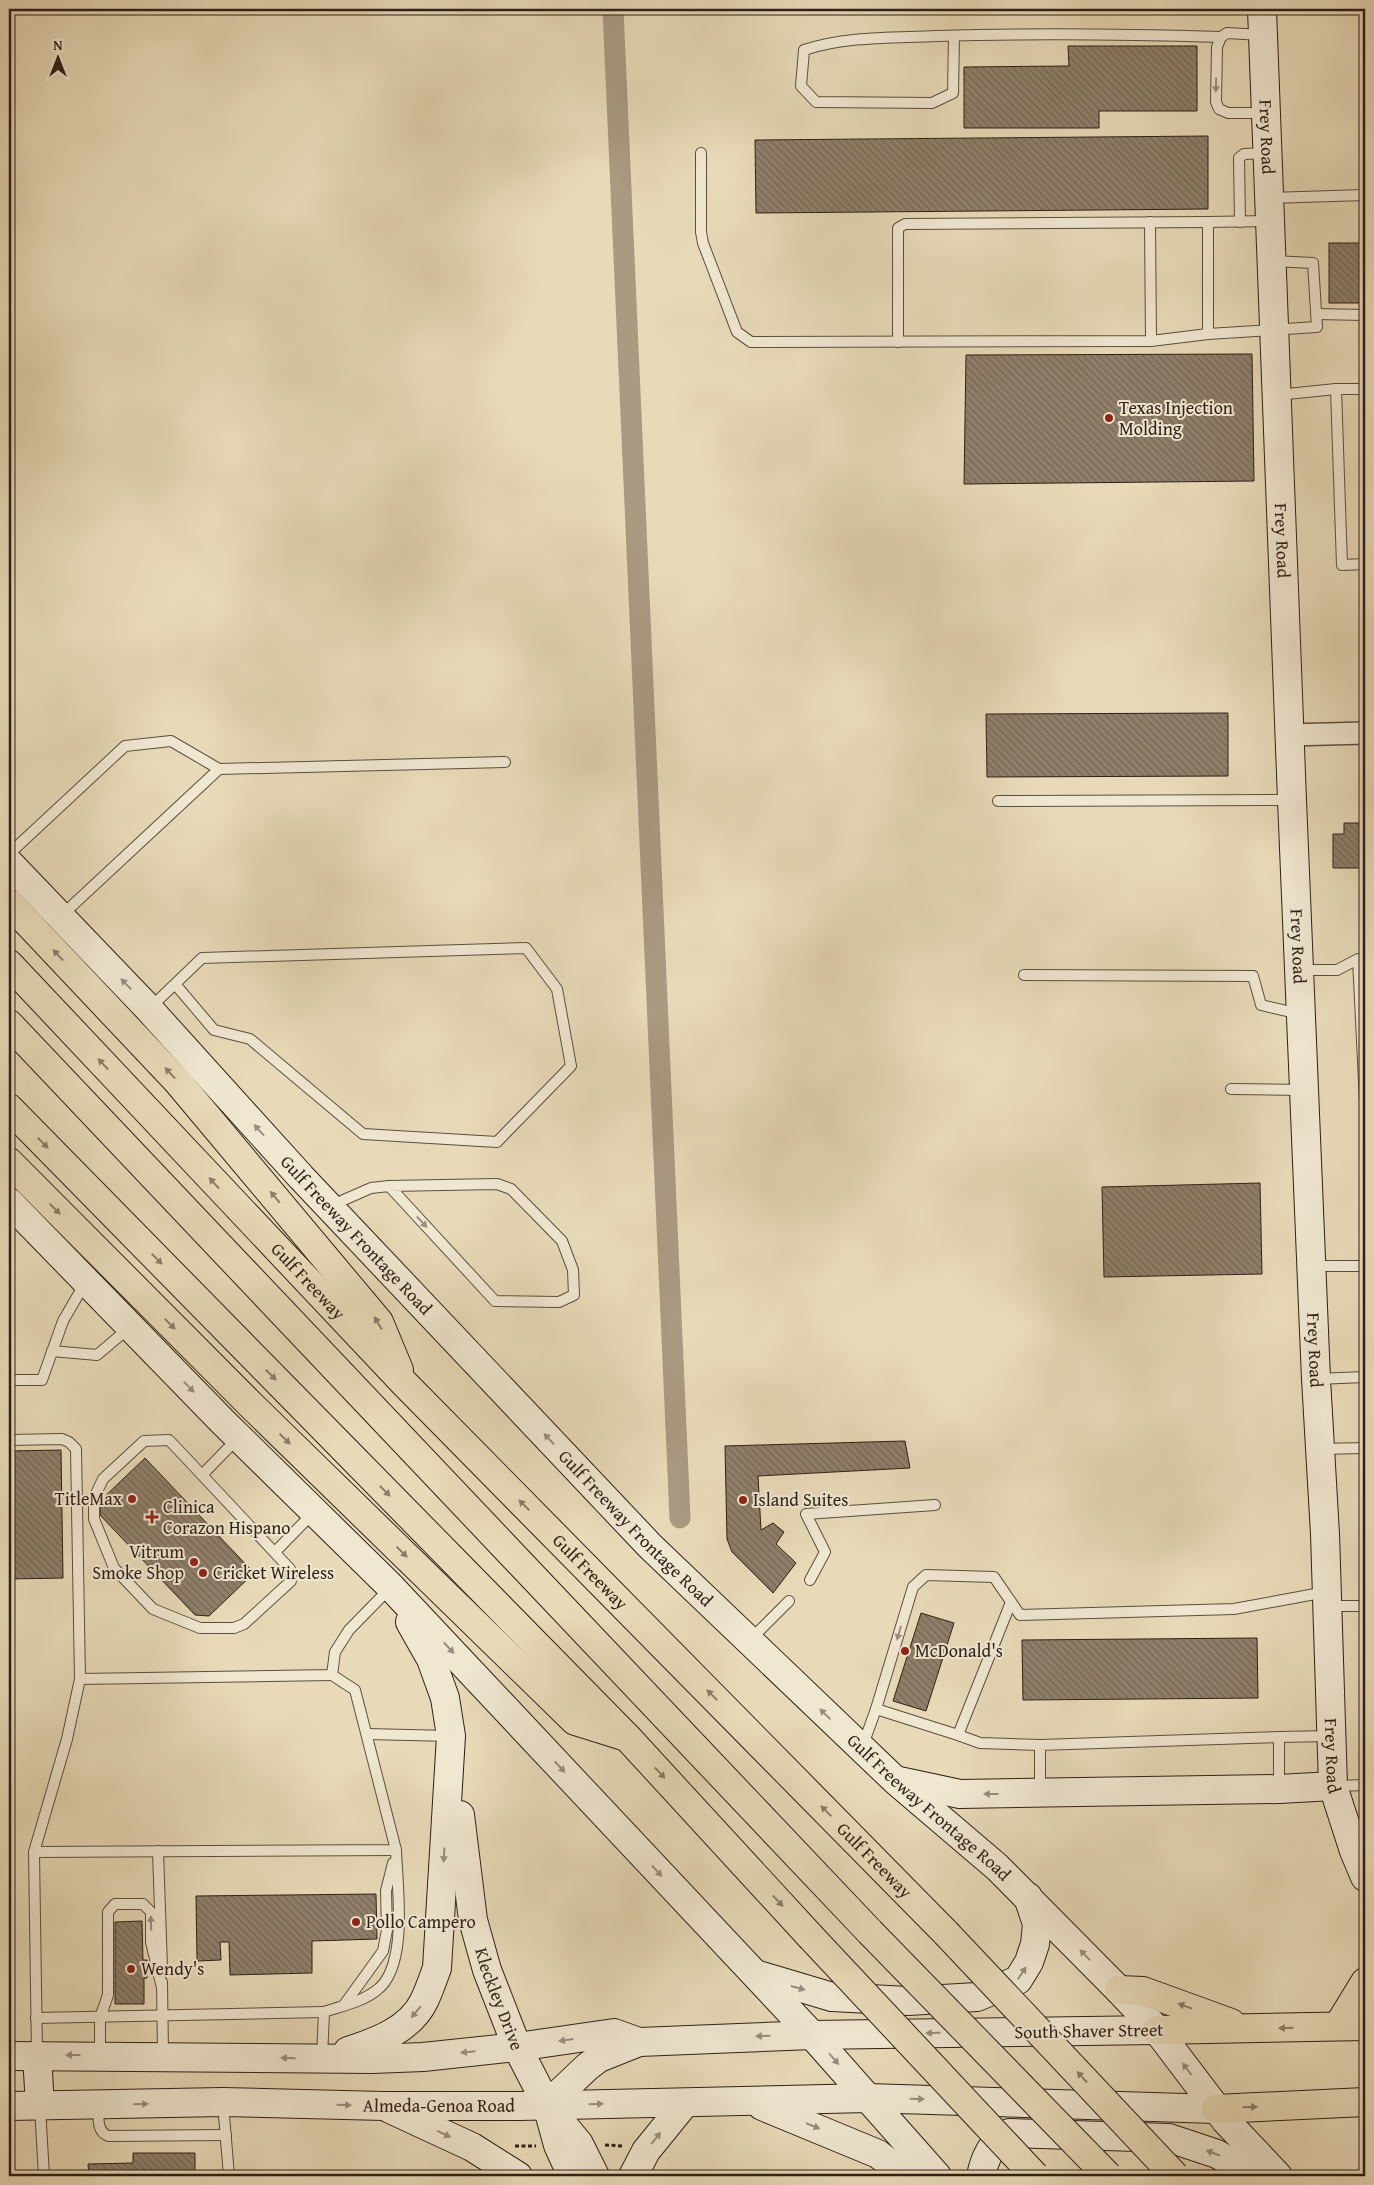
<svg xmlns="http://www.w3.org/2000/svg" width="1374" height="2185" font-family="'Gentium Book Plus',serif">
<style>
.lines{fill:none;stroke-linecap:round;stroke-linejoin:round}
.canal{stroke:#a99a82;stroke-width:21}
.building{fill:url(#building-back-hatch);stroke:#2e1f18}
.lane-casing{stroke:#5c4e40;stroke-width:12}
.street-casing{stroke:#5c4e40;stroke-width:24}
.secondary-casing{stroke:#2e1f18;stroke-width:30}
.primary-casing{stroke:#2e1f18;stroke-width:30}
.highway-casing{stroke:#2e1f18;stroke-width:30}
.path{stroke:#2e1f18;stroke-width:3;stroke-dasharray:4 2.5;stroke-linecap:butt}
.lane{stroke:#f0e7d1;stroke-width:10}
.street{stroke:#f0e7d1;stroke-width:21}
.secondary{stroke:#f0e7d1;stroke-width:28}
.primary{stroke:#e8dab8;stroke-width:28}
.highway{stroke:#e8dab8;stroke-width:28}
.highway-bridge-casing{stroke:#2e1f18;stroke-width:30;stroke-linecap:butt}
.highway-bridge{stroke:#e8dab8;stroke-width:28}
.oneway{fill:#998d7e}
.oneway2{fill:#8b7c68}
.poi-dot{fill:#8f2418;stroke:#f0e7d1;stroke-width:2}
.labels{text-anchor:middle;stroke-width:4;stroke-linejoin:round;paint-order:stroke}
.street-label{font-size:18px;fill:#2e1f18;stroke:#f0e7d1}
.poi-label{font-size:18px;fill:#2e1f18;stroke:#f0e7d1;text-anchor:start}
</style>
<defs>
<pattern id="building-back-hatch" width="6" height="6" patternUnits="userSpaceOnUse" patternTransform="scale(1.25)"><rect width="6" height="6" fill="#8f806b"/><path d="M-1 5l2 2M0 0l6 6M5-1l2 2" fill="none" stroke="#756857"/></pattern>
</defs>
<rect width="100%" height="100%" fill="#e8dab8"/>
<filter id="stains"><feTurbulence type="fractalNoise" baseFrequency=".004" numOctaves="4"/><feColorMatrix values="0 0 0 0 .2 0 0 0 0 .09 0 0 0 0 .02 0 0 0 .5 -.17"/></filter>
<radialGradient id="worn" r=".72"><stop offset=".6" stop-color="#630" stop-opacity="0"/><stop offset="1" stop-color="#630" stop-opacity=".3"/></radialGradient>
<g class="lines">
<path class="canal" d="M613,9L680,1518"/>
</g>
<g class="building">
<path d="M1068,46H1197V111H1099V128H964V67L1069,66Z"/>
<path d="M1208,136V209L756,213L755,140Z"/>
<rect x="1329" y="243" width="36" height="60"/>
<path d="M1252,354L1254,481L964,484L966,355Z"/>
<path d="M1228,713V776L987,777L986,714Z"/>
<path d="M1362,777H1365V813H1363Z"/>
<path d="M1344,823H1365V868H1333V834H1344Z"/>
<path d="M1260,1183L1262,1274L1104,1277L1102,1187Z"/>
<path d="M905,1441L910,1468L758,1476L761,1530L773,1523L784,1532L776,1544L796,1563L773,1593L732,1552L727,1539L725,1446Z"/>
<path d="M61,1450L63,1578L9,1579V1451Z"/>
<path d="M145,1458L254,1573L209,1616L195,1615L100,1515V1501Z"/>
<path d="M921,1613L954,1623L926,1711L893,1701Z"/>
<path d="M1257,1638L1258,1698L1023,1700L1022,1640Z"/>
<path d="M376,1894L377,1939L312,1941V1973L230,1975L229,1942H220L221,1960L197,1961L196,1896Z"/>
<path d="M142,1921L143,1960H147V1978H144V2004H115V1922Z"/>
<path d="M133,2153H195V2176H89L88,2164L133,2163Z"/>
</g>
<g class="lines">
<defs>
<g id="lane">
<path d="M954,36L953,93L932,103L816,102L801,86L804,50C846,36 892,38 936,36C1031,33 1126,34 1221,37L1227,33L1262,35"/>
<path d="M1221,37L1217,47L1216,102L1219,109L1228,113H1264"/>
<path d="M701,153V232L703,243L737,332L751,342L1151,341L1208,334"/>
<path d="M1270,198L1365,195"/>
<path d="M1269,221L1208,222V334L1317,327L1313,263L1273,261"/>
<path d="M1150,222L1151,341"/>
<path d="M1240,222L1239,158L1244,154L1267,153"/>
<path d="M1316,314L1365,315"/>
<path d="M898,342V228L905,224L1208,222"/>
<path d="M1365,389H1336L1342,565L1365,564"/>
<path d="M1277,395L1336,389"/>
<path d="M998,801L1291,800"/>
<path d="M9,854L125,746L171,741L219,769L505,762"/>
<path d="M61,916L219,769"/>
<path d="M1299,970H1337L1358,959L1365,1102"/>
<path d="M1024,975L1253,976L1261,1005L1300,1014"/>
<path d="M150,1008L202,958L526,948L557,989L571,1066L497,1142L363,1134L250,1039L214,1030L175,984"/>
<path d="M1231,1089L1303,1090"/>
<path d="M330,1206L371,1188L389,1186L497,1184L511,1189L562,1241L573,1270L574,1295L559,1302L495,1301L389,1186"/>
<path d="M1312,1266H1365"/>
<path d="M52,1351L97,1355L129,1328"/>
<path d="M1316,1379L1365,1377"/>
<path d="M9,1380H42L63,1321L85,1283"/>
<path d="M9,1440L62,1439L69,1442L76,1449L80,1679"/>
<path d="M1321,1449L1365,1448"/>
<path d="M202,1475L290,1569L291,1581L244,1624L234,1628H200L153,1609L114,1568L94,1519V1498L103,1479L144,1441L169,1440L202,1475L237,1439"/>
<path d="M275,1552L314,1512"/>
<path d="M810,1580L825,1552L806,1514L935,1505"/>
<path d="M1329,1606H1365"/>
<path d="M750,1640L789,1601"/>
<path d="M876,1709L958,1735L1011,1602"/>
<path d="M367,1734L450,1736"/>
<path d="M958,1735L980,1743L1040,1745"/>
<path d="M1279,1737L1330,1736"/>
<path d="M863,1745L876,1709L913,1587L926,1575L994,1577L1020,1615L1234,1609L1326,1592"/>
<path d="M1334,1786L1365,1785"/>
<path d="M1040,1792V1745L1279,1737V1788"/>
<path d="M158,1851L162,1968"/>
<path d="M34,1852L396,1850L355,1690L332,1675"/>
<path d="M162,1982L163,2055"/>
<path d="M344,2005L383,1951L387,1930L386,1891L393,1863"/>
<path d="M36,2018L324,2012"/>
<path d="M37,2054L34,1852L67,1739L80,1679L332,1675L335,1652L349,1630L390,1588"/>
<path d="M100,2055V2018L108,1995V1912L115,1904H143L151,1912V1942L162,1988"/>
<path d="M322,2058L324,2012C342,2006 362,2002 377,1990C409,1966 397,1886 396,1850"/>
<path d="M223,2103L229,2176"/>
<path d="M98,2106C99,2117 96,2131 108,2136L226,2135"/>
<path d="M40,2107L44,2176"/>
</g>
<path id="street" d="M1289,735L1365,733"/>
<g id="secondary">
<path id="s1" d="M1262,9L1292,800L1316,1379L1325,1534L1333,1786L1354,1851L1365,1877"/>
<path id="s2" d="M9,863L149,1009L301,1177L650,1546L895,1780L997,1867L1119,1990L1157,2030L1226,2121L1278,2176"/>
<path d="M9,1202L223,1422L391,1587L812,2035L937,2176"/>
<path d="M899,1781L960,1794L1279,1789L1333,1786"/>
<path id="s3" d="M460,1815L473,1920L487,1970L517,2047L547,2105L579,2144L595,2176"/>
<path d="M758,1975L832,1997L908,2001L977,1997L1018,1980L1029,1962L1035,1944L1037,1924L1028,1897"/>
<path d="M348,2051C376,2042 410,2030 424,2001C429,1991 433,1979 437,1968L451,1736L445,1698L431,1659L410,1622"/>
<path d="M37,2055L40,2106"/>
<path d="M9,2056L372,2059L423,2057L517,2047L614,2033L639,2042L812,2035L1157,2030"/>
<path d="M547,2105L587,2067L599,2058L639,2042"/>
<path id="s4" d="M9,2106L223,2102L384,2106H519L868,2098L1216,2109"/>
<path d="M762,2106L878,2154L906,2176"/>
<path d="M390,2109L472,2147L518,2176"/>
<path d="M550,2116L558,2145L572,2176"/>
<path d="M633,2176L646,2151L685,2103"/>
<path d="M981,2176C984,2160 993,2139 1009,2133L1169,2138L1217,2154L1255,2176"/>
</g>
<g id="primary">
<path d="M1119,1990L1143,1991L1231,2023"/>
<path d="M1338,2026L1365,1982"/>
<path d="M1157,2030L1365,2026"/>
<path d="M1216,2109L1365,2102"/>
</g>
<g id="highway">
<path d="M9,903L178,1082L379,1322L399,1370"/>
<path id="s5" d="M9,964L404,1383L946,1933"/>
<path d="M9,1024L870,1932"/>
<path d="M9,1108L627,1737L810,1936"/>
<path d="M9,1162L252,1406L575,1721L623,1736"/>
</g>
</defs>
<use href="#lane" class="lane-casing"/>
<use href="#street" class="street-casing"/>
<use href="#secondary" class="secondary-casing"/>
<use href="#primary" class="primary-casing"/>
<use href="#highway" class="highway-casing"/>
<g class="path">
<path d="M605,2145L624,2146"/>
<path d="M515,2146H536"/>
</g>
<use href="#lane" class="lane"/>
<use href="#street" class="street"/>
<use href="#secondary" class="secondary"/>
<use href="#primary" class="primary"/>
<use href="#highway" class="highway"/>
<defs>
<g id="highway-bridge">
<path d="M870,1932L1108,2176"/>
<path d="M946,1933L1175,2176"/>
<path d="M810,1936L1035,2176"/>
</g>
</defs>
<use href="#highway-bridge" class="highway-bridge-casing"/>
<use href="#highway-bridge" class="highway-bridge"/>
</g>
<defs><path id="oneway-solid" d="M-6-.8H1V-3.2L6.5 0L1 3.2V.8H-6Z" transform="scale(1.25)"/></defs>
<g class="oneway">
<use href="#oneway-solid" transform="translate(1216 85) rotate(91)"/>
<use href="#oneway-solid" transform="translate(126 984) rotate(-134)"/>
<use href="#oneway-solid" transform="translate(259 1130) rotate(-132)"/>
<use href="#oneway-solid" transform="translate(422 1222) rotate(47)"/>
<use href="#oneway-solid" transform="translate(189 1387) rotate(46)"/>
<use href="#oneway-solid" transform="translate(549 1439) rotate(-133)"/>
<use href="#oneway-solid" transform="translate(899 1633) rotate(106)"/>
<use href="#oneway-solid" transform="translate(449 1648) rotate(47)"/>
<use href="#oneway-solid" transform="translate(825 1714) rotate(-136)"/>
<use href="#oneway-solid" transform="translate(560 1767) rotate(47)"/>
<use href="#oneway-solid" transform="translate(991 1794) rotate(180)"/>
<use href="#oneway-solid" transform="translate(444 1855) rotate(93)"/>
<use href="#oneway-solid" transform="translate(657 1871) rotate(47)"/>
<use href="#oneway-solid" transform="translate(151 1923) rotate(-92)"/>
<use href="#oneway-solid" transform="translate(1085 1955) rotate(-134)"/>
<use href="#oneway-solid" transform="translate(1022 1973) rotate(-57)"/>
<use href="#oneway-solid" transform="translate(798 1988) rotate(15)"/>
<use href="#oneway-solid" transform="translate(416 2012) rotate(130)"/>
<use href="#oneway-solid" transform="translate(933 2033) rotate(179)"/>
<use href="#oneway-solid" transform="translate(763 2036) rotate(178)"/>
<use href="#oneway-solid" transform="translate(566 2040) rotate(172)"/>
<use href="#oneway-solid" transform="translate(468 2052) rotate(174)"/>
<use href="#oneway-solid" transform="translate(73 2055) rotate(-180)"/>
<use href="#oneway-solid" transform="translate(288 2058) rotate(-179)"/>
<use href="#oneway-solid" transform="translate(834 2059) rotate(49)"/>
<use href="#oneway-solid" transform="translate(1187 2069) rotate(-127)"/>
<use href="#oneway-solid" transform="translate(917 2099) rotate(2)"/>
<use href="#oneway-solid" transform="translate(141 2104) rotate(-1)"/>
<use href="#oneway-solid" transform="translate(596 2104) rotate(-1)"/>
<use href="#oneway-solid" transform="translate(344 2105) rotate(1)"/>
<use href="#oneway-solid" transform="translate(813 2126) rotate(22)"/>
<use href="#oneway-solid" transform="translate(444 2134) rotate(25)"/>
<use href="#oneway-solid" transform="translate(656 2138) rotate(-51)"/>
<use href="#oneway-solid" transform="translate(1213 2153) rotate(-159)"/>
</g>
<g class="oneway2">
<use href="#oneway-solid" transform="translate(58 955) rotate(-133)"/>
<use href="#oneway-solid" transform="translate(103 1064) rotate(-133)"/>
<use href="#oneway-solid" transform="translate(170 1073) rotate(-133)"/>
<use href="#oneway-solid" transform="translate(43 1143) rotate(45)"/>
<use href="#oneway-solid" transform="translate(214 1183) rotate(-133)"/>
<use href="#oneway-solid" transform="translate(275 1197) rotate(-130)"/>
<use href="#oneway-solid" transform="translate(55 1209) rotate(45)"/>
<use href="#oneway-solid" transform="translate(157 1259) rotate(45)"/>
<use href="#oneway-solid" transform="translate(378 1323) rotate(-121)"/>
<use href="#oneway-solid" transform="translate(170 1324) rotate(45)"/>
<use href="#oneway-solid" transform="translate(271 1375) rotate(45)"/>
<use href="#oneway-solid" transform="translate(285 1439) rotate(44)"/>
<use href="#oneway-solid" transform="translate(385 1491) rotate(45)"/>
<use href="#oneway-solid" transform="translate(524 1505) rotate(-135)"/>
<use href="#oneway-solid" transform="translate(402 1552) rotate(44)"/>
<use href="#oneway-solid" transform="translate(712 1695) rotate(-135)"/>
<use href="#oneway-solid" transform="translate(660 1773) rotate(47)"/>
<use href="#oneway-solid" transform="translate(826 1811) rotate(-135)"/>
<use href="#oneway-solid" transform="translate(778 1901) rotate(47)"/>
<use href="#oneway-solid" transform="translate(1185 2006) rotate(-160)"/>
<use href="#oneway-solid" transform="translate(1286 2028) rotate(179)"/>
<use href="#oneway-solid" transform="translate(1082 2077) rotate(-133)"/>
<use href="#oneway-solid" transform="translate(1250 2107) rotate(-2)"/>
</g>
<g class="poi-dot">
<circle cx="1109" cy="418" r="5"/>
<circle cx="132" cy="1499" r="5"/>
<circle cx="743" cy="1500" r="5"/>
<path d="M149.5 1509.5h5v5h5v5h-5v5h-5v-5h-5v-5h5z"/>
<circle cx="194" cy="1562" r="5"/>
<circle cx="203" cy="1573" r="5"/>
<circle cx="905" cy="1651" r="5"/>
<circle cx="356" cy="1922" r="5"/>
<circle cx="131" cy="1969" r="5"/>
</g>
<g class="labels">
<g class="street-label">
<text dy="6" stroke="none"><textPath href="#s1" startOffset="128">Frey Road</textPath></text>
<text dy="6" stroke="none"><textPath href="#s1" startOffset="532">Frey Road</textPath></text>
<text dy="6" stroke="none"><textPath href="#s1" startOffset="938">Frey Road</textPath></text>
<text dy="6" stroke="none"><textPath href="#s2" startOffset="509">Gulf Freeway Frontage Road</textPath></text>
<text dy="6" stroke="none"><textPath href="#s5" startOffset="436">Gulf Freeway</textPath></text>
<text dy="6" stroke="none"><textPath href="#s1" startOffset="1342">Frey Road</textPath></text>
<text dy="6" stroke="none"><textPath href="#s2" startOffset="914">Gulf Freeway Frontage Road</textPath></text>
<text dy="6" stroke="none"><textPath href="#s5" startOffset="841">Gulf Freeway</textPath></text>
<text dy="6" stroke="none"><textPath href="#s1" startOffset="1748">Frey Road</textPath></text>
<text dy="6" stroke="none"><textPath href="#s2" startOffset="1319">Gulf Freeway Frontage Road</textPath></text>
<text dy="6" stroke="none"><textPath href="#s5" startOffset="1246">Gulf Freeway</textPath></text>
<text dy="6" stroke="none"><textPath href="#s3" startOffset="189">Kleckley Drive</textPath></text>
<text transform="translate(1089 2031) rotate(-1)" y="6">South Shaver Street</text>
<text dy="6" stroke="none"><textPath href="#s4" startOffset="430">Almeda-Genoa Road</textPath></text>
</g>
<g class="poi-label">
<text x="1119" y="414">Texas Injection<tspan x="1119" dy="21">Molding</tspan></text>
<text x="122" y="1505" text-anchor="end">TitleMax</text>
<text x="753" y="1506">Island Suites</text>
<text x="163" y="1513">Clinica<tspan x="163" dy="21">Corazon Hispano</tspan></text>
<text x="184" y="1558" text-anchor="end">Vitrum<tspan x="184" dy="21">Smoke Shop</tspan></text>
<text x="213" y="1579">Cricket Wireless</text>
<text x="915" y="1657">McDonald's</text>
<text x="366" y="1928">Pollo Campero</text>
<text x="141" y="1975">Wendy's</text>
</g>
</g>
<rect width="1374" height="2185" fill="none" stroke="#e8dab8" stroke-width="30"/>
<rect x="10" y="10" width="1354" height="2165" fill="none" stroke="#2e1f18" stroke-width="2.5"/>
<rect x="15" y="15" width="1344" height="2155" fill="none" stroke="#2e1f18"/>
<g transform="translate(58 58)" stroke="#f0e7d1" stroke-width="4" paint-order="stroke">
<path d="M0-4L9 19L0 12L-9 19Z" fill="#2e1f18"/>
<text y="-8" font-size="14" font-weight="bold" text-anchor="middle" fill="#2e1f18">N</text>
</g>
<rect width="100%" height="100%" filter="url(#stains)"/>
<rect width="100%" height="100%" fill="url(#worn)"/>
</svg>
